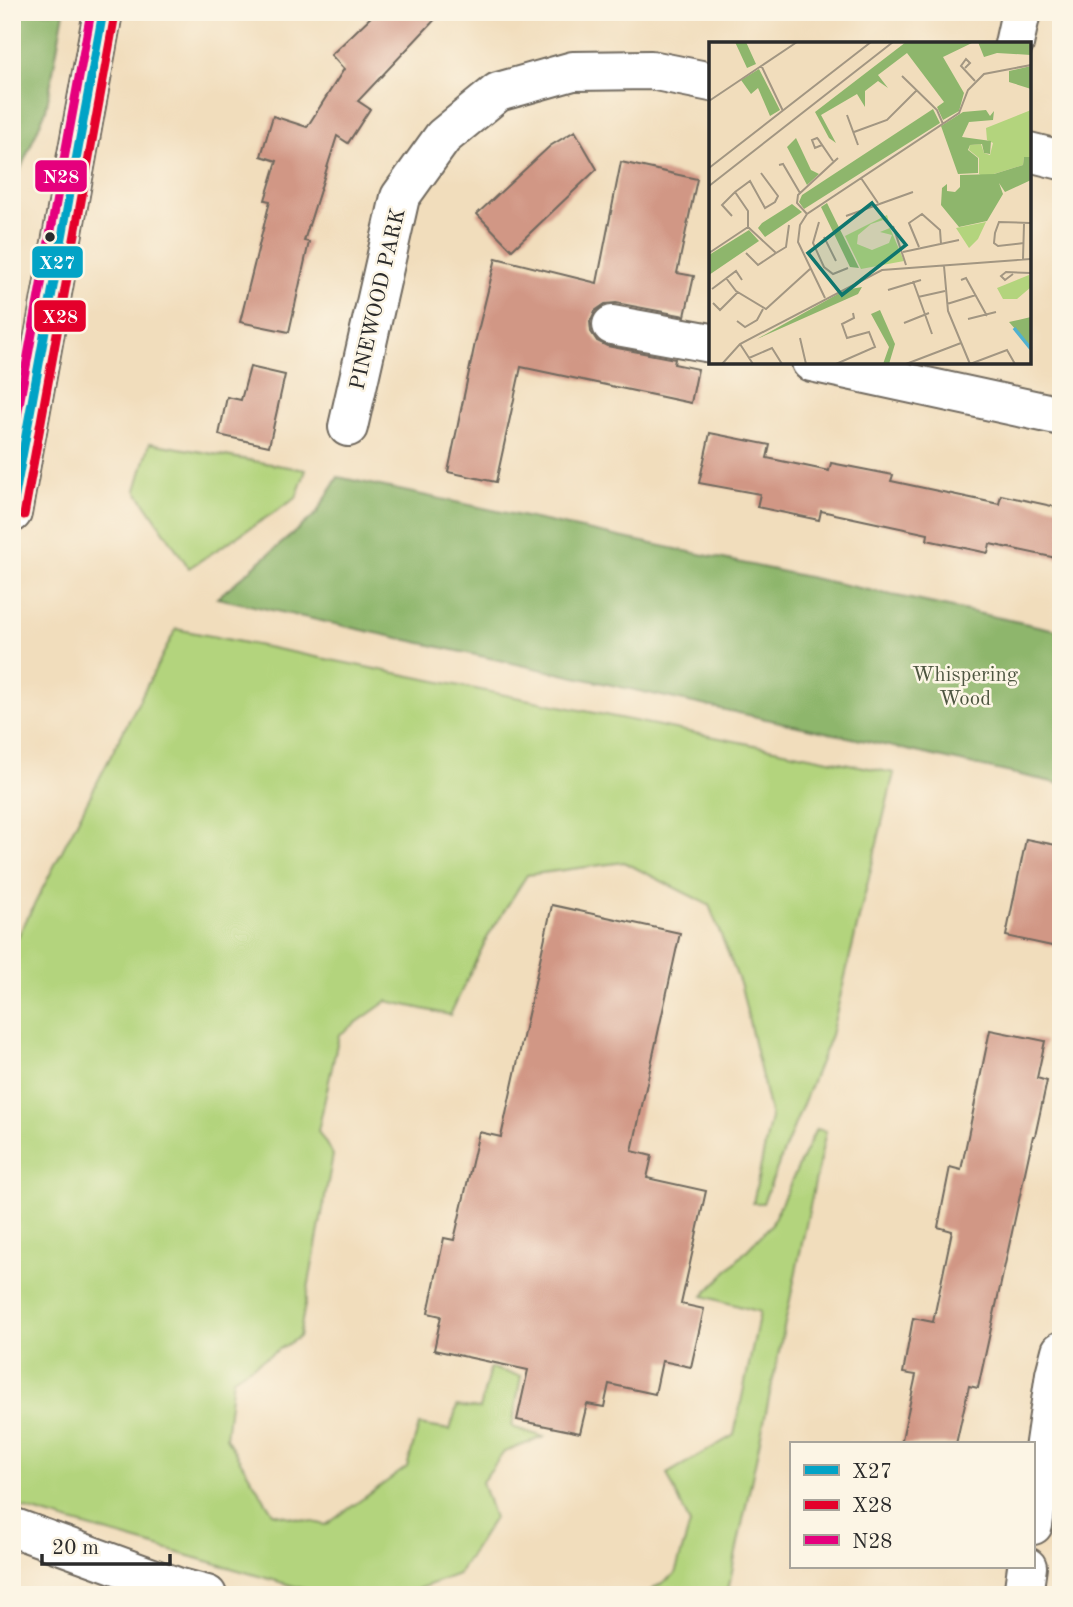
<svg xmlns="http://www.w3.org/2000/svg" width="1073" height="1607" font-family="'Old Standard TT',serif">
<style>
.green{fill:#b3d47d;stroke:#6f8054;stroke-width:2}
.forest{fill:#8eb66c;stroke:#5c704c;stroke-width:2}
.building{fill:#d19785}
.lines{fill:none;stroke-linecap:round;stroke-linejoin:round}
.minor-casing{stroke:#70695e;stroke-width:42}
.tertiary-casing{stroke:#70695e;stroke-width:42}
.minor{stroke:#fff;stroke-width:38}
.tertiary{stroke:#fff;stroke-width:38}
.bus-1-casing{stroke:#fcf5e5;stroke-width:14}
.bus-2-casing{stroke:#fcf5e5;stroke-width:14}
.bus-3-casing{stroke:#fcf5e5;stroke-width:14}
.bus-1{stroke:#02a3c6;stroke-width:9}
.bus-2{stroke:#e4002b;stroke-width:9}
.bus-3{stroke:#e5007d;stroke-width:9}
.bus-dot{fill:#2b2b2b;stroke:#fcf5e5;stroke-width:2.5}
.labels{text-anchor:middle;stroke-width:5;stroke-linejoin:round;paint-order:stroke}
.street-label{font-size:21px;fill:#2b2b2b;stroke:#fcf5e5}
.park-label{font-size:21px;fill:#4d5540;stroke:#fcf5e5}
.inset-river{fill:none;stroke:#50b1cf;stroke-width:3.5}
.inset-road{fill:none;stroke:#a29682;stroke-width:2}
.view{fill:#0f766e;fill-opacity:0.15;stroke:#0f766e;stroke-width:3.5}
.inset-edge{fill:none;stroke:#2b2b2b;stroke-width:3.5}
.line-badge{stroke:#fcf5e5;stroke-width:2.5}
.badge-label{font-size:19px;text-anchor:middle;font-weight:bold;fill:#fff}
</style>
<rect width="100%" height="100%" fill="#fcf5e5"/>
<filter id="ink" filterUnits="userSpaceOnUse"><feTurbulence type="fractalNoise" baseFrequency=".0143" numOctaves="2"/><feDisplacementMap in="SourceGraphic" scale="14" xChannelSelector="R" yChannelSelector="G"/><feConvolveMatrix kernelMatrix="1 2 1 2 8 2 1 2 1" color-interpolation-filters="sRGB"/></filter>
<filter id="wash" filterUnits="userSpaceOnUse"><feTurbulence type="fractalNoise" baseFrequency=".00686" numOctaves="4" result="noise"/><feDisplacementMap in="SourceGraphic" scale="28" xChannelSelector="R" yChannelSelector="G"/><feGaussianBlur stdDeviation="1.57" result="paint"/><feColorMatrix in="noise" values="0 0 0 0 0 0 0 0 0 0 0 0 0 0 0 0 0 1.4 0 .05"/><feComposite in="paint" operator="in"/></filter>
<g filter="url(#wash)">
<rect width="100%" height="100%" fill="#f1ddbc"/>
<g class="green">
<path d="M150,443L306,470L296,498L189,568L136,490Z"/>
<path d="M176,629L894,773L831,1035L763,1203H753L771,1117L741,986L709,905L624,862L527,875L487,938L450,1015L387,1001L339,1035L318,1131L333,1155L299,1337L233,1378L226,1438L273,1513L326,1525L407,1467L419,1425L450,1430L457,1406L480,1409L490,1368L521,1376L512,1427L544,1437L504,1452L482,1482L494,1518L458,1574L402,1595H325L12,1505V948Z"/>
<path d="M816,1129L826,1131L727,1595H644L675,1574L690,1524L667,1474L734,1435L760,1312L703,1296L771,1225Z"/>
</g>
<g class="forest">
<path d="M12,12H64L46,110L12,189Z"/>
<path d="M338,477L1061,631V784L217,598L316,514Z"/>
</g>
<g id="blocks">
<g class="building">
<path d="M376,12H442L358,101L370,109L348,143L337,136L304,241L309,242L289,332L240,322L270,201L265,200L277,161L261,156L273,116L307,127L344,69L331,55Z"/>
<path d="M575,131L597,169L512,250L477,214L550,146Z"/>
<path d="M621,162L697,179L677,273L694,276L685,316L616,303L605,304L595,311L590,322L591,332L597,341L607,346L675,359L674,364L698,369L691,403L521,367L496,482L448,472L475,343L496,258L597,283Z"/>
<path d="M250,367L285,375L269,446L219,435L227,397L241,400Z"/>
<path d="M710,433L770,445L767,458L829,471L831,463L893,475L891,481L999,504L1001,495L1061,508V559L990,544L988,553L927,540L928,534L821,511L819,520L757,507L760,494L699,483Z"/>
<path d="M1026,839L1061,846V948L1006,936Z"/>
<path d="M552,905L680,933L632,1151L652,1156L647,1178L706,1191L681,1304L704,1309L691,1367L662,1361L655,1394L609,1384L604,1407L587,1404L580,1433L517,1420L528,1370L434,1350L441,1316L428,1313L444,1238L454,1240L479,1132L501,1137Z"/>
<path d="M990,1030L1045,1041L1037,1078L1047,1081L1035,1136H1033L978,1388L969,1386L956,1444H901L916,1375L903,1373L913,1318L933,1322L952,1231L938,1227L950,1167L961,1170Z"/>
</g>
</g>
</g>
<g filter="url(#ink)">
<use href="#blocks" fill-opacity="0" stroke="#70695e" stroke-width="2"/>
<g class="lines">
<defs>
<g id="minor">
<path d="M1014,44L1021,12"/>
<path d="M1029,152L1061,160"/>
<path d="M612,325L711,343"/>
<path d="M811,362L1061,416"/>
<path d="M348,427L400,197L443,137L498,92L573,71L651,70L711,82"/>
<path d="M1033,1525L1055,1374L1061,1351"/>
<path d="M12,1527L177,1587L207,1595"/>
<path d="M1023,1595L1027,1567"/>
</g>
<path id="tertiary" d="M12,513L103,12"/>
</defs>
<use href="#minor" class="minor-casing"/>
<use href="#tertiary" class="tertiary-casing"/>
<use href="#minor" class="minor"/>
<use href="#tertiary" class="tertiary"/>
<defs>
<path id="bus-1" d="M12,512L103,12"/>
<path id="bus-2" d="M24,515L115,14"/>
<path id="bus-3" d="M12,443L91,12"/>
</defs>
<use href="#bus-1" class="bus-1-casing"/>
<use href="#bus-2" class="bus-2-casing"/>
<use href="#bus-3" class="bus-3-casing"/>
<use href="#bus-1" class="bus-1"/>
<use href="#bus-2" class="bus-2"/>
<use href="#bus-3" class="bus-3"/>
</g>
</g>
<circle class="bus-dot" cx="50" cy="237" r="6"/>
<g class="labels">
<g class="street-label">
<text transform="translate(377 299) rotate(-77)" y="7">PINEWOOD PARK</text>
</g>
<g class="park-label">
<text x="965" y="681">Whispering<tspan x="965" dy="24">Wood</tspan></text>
</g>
</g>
<g transform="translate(709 42)">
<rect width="322" height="322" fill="#f1ddbc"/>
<path d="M322,68V115H315L314,123L275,135L270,132V116L260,108L261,103L272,102L275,111L281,113L284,101L278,98L277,86ZM178,173L181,184L174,178L162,182L149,193L148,202L163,208L180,201L183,193L171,190L181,186L195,219L152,227L136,194ZM277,180L269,197L260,206L247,186ZM320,233L322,245L308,257H294L288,246Z" fill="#b3d47d"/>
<path d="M26,0H37L47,22L38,26ZM197,0H265L234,15L255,51L250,69L234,78L228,65L235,60L198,11L169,33L179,46L169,39L156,49V65L148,52L112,73L127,101L120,96L106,70ZM269,0H322V13L288,11L275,15ZM322,24V47L300,40V29ZM50,27L71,68L61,74L49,46L42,52L32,38ZM224,67L231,81L95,167L90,160L93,153ZM277,68L281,74L285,69L284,78L260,80L253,95L282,99L281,112L275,111L273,102L261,103L259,108L269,116V131L249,132L232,84L254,70ZM87,96L102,128L110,132L98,143L78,105ZM315,115H322V138L296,150L290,141L294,152L278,179L250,185L232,163L233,146L238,142V149L246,150L251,145V133L285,132L314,123ZM118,161L150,226L141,225L112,165ZM83,162L93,170L56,195L49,186L53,181ZM40,188L50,199L0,233V213ZM153,245L149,252L48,297L136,248ZM171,268L186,302L180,322H174L180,305L162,272ZM322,275L321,288L322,305L300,280Z" fill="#8eb66c"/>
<path class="inset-river" d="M305,286L322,307"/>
<path class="inset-road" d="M52,23L74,69M256,26L261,21L257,17L252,24L266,39M193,34L228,68L234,82M0,59L88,0M138,73L149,103M145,90L178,78L208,48M113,103L106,106L103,98L108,96L109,97L124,119M70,123L74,122L91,151M0,126L162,0M152,136L169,161M0,144L184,0M26,150L41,139L56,166L66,160L69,154L52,131M98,172L88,161L89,153L129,116M137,174L204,150M110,180L104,201L115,225L124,232L139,226M184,184L197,223M39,185L67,211L77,205L80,183M115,195L127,219M315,201L289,204L285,201L286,191L290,180L321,181M210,205L200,181L213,172L231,188L232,202M194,210L250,198M0,211L39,185V169L26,150L13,163L23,174M37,211L49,223L67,211M314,217L315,182M235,224L239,269L261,322M304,232L296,238L292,234L297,230L322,231M17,236L27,249L57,267L101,227M252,238L257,236L278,274M204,239L223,292M3,247L27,229L33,238M179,248L212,238M209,255L236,249M116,256L89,200L91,183L98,172L250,71L259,48L275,32L322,23M4,261L11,268L29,250M238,262L267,253M259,277L287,270M28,279L36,285L48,278L54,267M195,281L220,271M91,296L97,322M31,302L44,322M40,316L63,306L73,322M13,322L31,302L173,228L322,217M127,322L166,305L160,290L138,296L133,282L145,276L144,271M197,322L252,301M261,322L298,308L306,322"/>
<path class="view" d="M163,161L197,203L133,253L99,211Z"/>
<rect width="322" height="322" class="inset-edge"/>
</g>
<g class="line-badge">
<rect x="34" y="159" width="54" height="34" rx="7" fill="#e5007d"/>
<rect x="31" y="245" width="53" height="34" rx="7" fill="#02a3c6"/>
<rect x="33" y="299" width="54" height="34" rx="7" fill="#e4002b"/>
</g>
<g class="badge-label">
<text x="61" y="183">N28</text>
<text x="57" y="269">X27</text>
<text x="60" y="323">X28</text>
</g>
<rect width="1073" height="1607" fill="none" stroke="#fcf5e5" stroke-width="42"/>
<rect x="790" y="1442" width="245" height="126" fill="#fcf5e5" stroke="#a8a49b" stroke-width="2"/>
<rect x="804" y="1465" width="35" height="10" fill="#02a3c6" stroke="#a8a49b" stroke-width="2"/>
<text x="852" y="1478" font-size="21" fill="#2b2b2b">X27</text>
<rect x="804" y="1500" width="35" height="10" fill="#e4002b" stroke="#a8a49b" stroke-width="2"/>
<text x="852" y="1512" font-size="21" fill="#2b2b2b">X28</text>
<rect x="804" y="1535" width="35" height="10" fill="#e5007d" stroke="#a8a49b" stroke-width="2"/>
<text x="852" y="1548" font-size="21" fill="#2b2b2b">N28</text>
<path d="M42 1554v10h128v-10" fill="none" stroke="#2b2b2b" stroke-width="3.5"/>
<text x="52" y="1554" font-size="21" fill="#2b2b2b" stroke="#fcf5e5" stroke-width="5" paint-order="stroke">20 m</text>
</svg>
